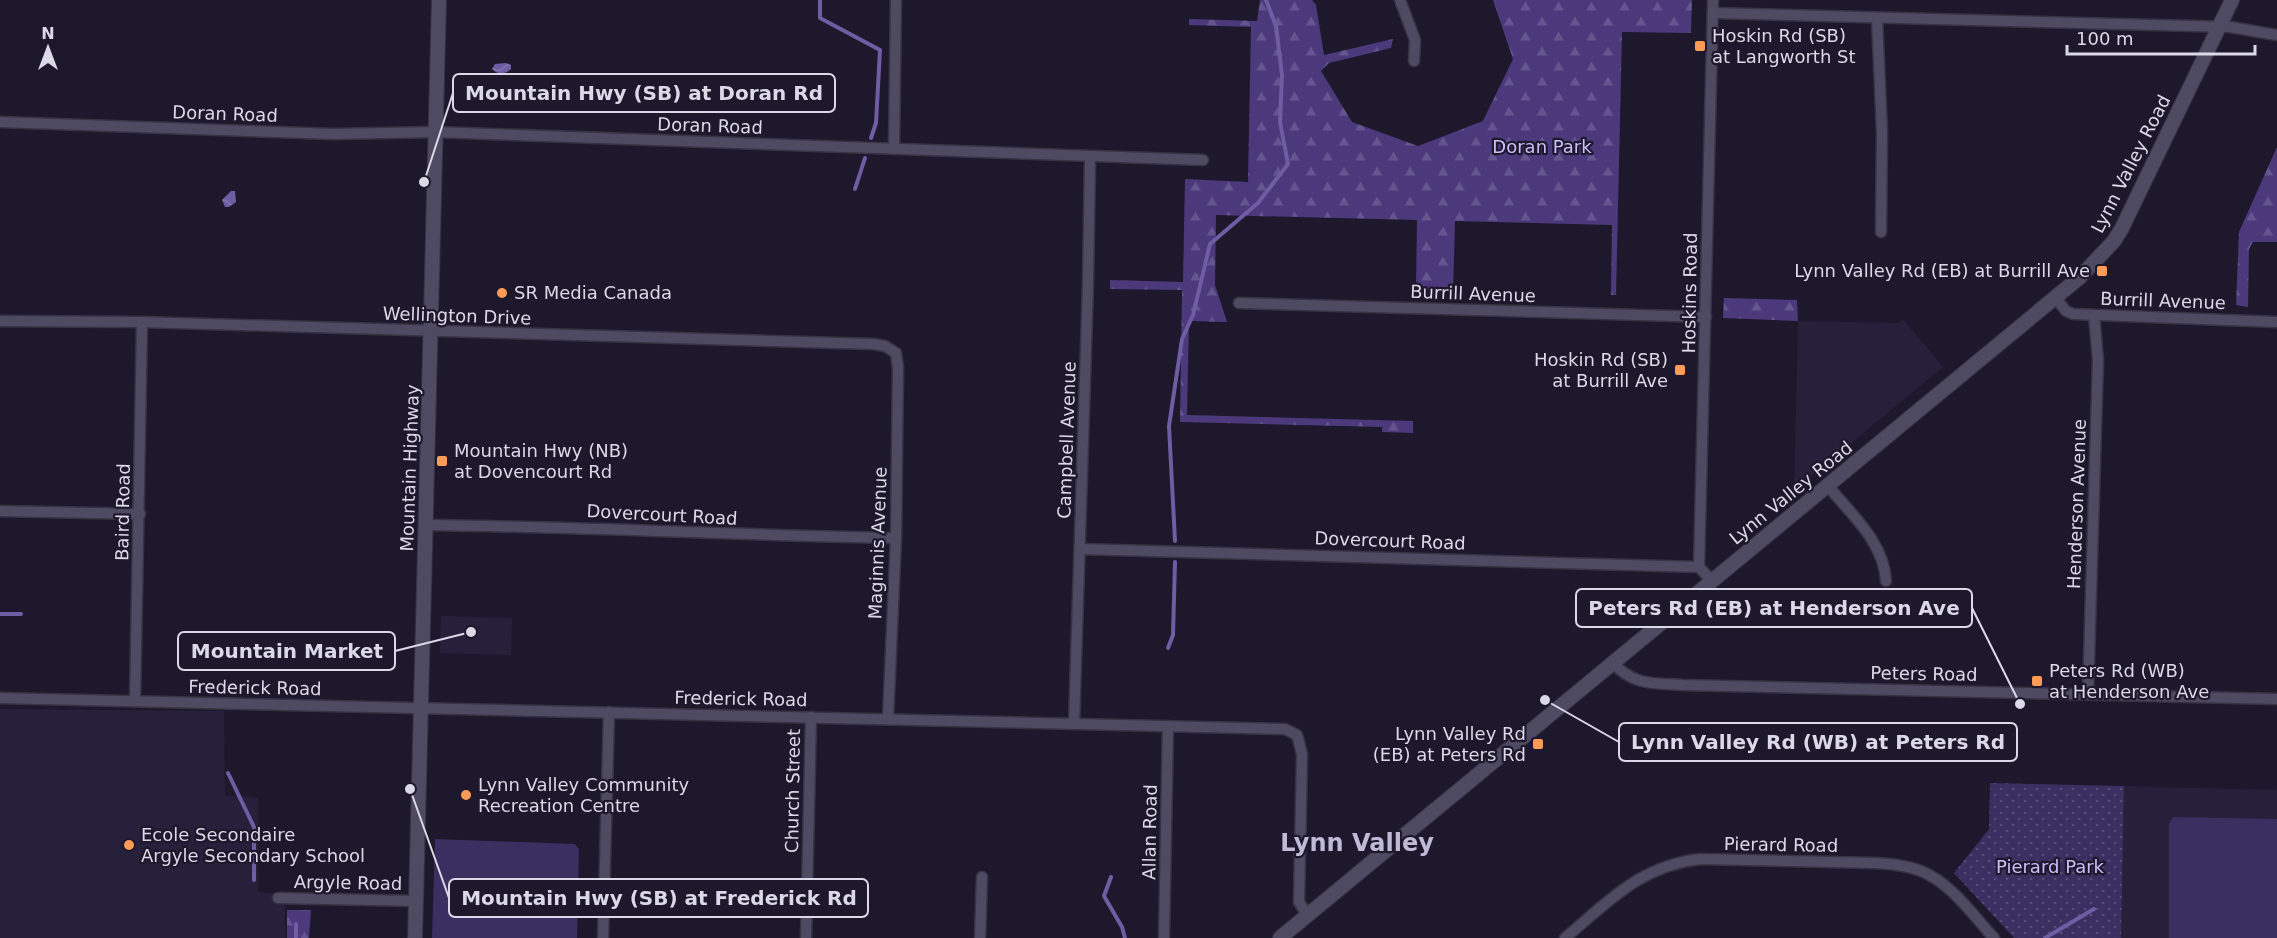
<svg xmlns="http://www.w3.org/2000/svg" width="2277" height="938" font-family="'DejaVu Sans',sans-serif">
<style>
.built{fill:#26203a}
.grass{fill:url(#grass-dots)}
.forest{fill:url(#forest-firs)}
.pitch{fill:#3b2e60}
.water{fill:url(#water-waves)}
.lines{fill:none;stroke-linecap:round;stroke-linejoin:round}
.stream{stroke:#6e5da3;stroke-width:4}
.minor-casing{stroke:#363342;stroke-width:13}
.tertiary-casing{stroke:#363342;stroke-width:16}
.minor{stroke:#4e4a61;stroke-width:10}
.tertiary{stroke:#4e4a61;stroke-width:14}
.poi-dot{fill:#fe9c57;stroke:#1d182c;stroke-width:2}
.labels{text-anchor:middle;stroke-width:4.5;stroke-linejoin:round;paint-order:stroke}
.poi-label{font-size:18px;fill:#dbd9e7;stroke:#1d182c;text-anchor:start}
.street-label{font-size:18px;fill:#dbd9e7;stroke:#1d182c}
.park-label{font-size:18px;fill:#cbbffb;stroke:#1d182c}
.district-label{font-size:24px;font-weight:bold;fill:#bfbbd6;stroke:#1d182c}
.leader{fill:none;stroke:#dbd9e7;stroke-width:2}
.callout-dot{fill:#dbd9e7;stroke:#1d182c;stroke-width:2}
.callout{fill:#1d182c;stroke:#dbd9e7;stroke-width:2}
.callout-label{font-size:20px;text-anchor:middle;font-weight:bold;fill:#dbd9e7}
</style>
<defs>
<pattern id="grass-dots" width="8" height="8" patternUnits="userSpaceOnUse" patternTransform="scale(1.5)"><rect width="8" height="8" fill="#3b2e60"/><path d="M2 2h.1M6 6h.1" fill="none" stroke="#574c77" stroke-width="1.8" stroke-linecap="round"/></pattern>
<pattern id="forest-firs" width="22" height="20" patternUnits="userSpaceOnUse" patternTransform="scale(1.5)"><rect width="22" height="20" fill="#4b397c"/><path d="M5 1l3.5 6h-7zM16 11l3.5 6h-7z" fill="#64558f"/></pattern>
<pattern id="water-waves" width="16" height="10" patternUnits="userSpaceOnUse" patternTransform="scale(1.5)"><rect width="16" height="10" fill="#6e5da3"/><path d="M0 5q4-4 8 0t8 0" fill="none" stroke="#8274b0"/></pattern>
</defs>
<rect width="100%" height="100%" fill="#1d182c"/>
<g class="built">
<path d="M1903,319L1943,367L1794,490L1798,321L1898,323Z"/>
<path d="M441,616L512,618L511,655L440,653Z"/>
<path d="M0,709L224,711L225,795L258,798V892L285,894V938H0Z"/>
<path d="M2124,786L2277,790V938H2121Z"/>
</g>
<path class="grass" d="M1990,783L2124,786L2121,938H2014L1954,873L1989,829Z"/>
<g class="forest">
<path d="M1260,0H1312L1316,5L1324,55L1393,39L1391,48L1329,63L1321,71L1352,122L1418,146L1483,121L1513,59L1493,0H1692L1691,33L1622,32L1616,295H1611L1612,225L1455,221L1453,291L1416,290L1417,220L1216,215L1215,285L1227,322L1189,321L1187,415L1413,421V433L1382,432V427L1180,422L1182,290L1110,289V280L1183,282L1185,179L1248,182L1251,27L1189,25V19L1257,21Z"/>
<path d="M2277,147V242H2253L2249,249L2248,307L2236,305L2239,232Z"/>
<path d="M1724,298L1797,300L1798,321L1723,318Z"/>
<path d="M287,910H311L309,938H287Z"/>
</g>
<g class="pitch">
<path d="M2173,817L2277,819V938H2169V824Z"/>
<path d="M435,839L575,844L579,849L577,938H432Z"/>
</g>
<g class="water">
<path d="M506,63L511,65V69C506,74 497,75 492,69L495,64Z"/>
<path d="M810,73L829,74V82L809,81Z"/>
<path d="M231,191H235L236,202L229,207H225L222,200Z"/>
</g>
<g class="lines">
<g class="stream">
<path d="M820,0V18L880,50L876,123L871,138"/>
<path d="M855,189L865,158"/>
<path d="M1175,541L1169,426L1182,339L1193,315L1210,244L1258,203L1288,164L1280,122L1282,75L1276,26L1266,0"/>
<path d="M0,614H21"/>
<path d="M1168,648L1173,635L1175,562"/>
<path d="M228,773L254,827V880"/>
<path d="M1111,877L1104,896L1122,927L1125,938"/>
<path d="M296,924V938"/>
<path d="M2045,938L2094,909"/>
</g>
<defs>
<g id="minor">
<path d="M1400,0L1415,40L1414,61"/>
<path d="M1713,13L2230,27L2277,35"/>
<path d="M1877,19L1882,132L1881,232"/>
<path d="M0,122L333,134L436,132L1203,160"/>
<path d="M894,149L896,0"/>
<path d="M2055,297L2066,311L2073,314L2277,322"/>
<path d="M1239,303L1706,317"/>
<path d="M0,321L142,322L873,344L885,346L896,353L898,368L896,538L888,719"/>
<path d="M1827,485C1851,514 1884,542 1886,581"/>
<path d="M0,511L140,514"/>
<path d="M427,525C583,527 739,535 896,538"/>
<path d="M1080,549L1699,567"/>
<path d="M1712,581L1699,567L1713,0"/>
<path d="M1613,663C1634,686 1654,683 1683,685L2277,699"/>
<path d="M2088,694L2098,360L2094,315"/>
<path d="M0,698L1285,729L1297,735L1302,754L1299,902L1307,915"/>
<path d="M135,701L142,322"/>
<path d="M1074,724L1088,284L1090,157"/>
<path d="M278,898L416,901"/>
<path d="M603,938L609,712"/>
<path d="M806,938L811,717"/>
<path d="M980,938L982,877"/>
<path d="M1164,938L1168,726"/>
<path d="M1565,938C1609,901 1640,866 1700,859L1874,863C1889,864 1906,865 1921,871C1951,883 1972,914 1994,938"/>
</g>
<g id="tertiary">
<path d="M415,938L439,0"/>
<path d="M1280,938L2080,277L2114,241L2122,228L2232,0"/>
</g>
</defs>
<use href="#minor" class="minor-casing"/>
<use href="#tertiary" class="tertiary-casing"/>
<use href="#minor" class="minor"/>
<use href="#tertiary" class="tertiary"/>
</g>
<g class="poi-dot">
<rect x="1694" y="40" width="12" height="12" rx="3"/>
<rect x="2096" y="265" width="12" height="12" rx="3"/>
<circle cx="502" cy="293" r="6"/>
<rect x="1674" y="364" width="12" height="12" rx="3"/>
<rect x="436" y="455" width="12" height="12" rx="3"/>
<rect x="2031" y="675" width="12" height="12" rx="3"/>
<rect x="1532" y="738" width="12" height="12" rx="3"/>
<circle cx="466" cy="795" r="6"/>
<circle cx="129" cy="845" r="6"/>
</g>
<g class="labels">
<g class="poi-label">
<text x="1712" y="42">Hoskin Rd (SB)<tspan x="1712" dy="21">at Langworth St</tspan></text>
<text x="2090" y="277" text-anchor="end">Lynn Valley Rd (EB) at Burrill Ave</text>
<text x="514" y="299">SR Media Canada</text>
<text x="1668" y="366" text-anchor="end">Hoskin Rd (SB)<tspan x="1668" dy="21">at Burrill Ave</tspan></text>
<text x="454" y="457">Mountain Hwy (NB)<tspan x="454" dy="21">at Dovencourt Rd</tspan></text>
<text x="2049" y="677">Peters Rd (WB)<tspan x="2049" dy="21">at Henderson Ave</tspan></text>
<text x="1526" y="740" text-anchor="end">Lynn Valley Rd<tspan x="1526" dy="21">(EB) at Peters Rd</tspan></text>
<text x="478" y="791">Lynn Valley Community<tspan x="478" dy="21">Recreation Centre</tspan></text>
<text x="141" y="841">Ecole Secondaire<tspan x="141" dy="21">Argyle Secondary School</tspan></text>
</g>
<g class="street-label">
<text transform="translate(225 114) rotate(2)" y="6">Doran Road</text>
<text transform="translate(710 126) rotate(2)" y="6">Doran Road</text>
<text transform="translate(2131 164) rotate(-63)" y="6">Lynn Valley Road</text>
<text transform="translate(1690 293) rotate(-89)" y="6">Hoskins Road</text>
<text transform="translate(1473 294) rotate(2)" y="6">Burrill Avenue</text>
<text transform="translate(2163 301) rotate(2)" y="6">Burrill Avenue</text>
<text transform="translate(457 316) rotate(2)" y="6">Wellington Drive</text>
<text transform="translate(1067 440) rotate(-88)" y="6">Campbell Avenue</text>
<text transform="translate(410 468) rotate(-88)" y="6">Mountain Highway</text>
<text transform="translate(1791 493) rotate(-39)" y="6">Lynn Valley Road</text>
<text transform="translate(2077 504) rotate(-88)" y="6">Henderson Avenue</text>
<text transform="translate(123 512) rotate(-89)" y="6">Baird Road</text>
<text transform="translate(662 515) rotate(3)" y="6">Dovercourt Road</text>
<text transform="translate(1390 541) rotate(2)" y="6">Dovercourt Road</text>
<text transform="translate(878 543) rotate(-88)" y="6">Maginnis Avenue</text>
<text transform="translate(1924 674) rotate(1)" y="6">Peters Road</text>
<text transform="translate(255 688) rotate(1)" y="6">Frederick Road</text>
<text transform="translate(741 699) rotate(1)" y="6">Frederick Road</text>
<text transform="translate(793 791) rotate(-89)" y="6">Church Street</text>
<text transform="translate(1150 832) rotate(-89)" y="6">Allan Road</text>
<text transform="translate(1781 845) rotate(1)" y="6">Pierard Road</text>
<text transform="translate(348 883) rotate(1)" y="6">Argyle Road</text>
</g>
<g class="park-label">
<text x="1542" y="153">Doran Park</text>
<text x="2050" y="873">Pierard Park</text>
</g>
<g class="district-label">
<text x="1357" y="851">Lynn Valley</text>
</g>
</g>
<path class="leader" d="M424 182L453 93M2020 704L1972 608M471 632L395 651M1545 700L1619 742M410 789L449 898"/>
<g class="callout-dot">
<circle cx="424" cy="182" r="6"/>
<circle cx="2020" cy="704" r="6"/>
<circle cx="471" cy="632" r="6"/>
<circle cx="1545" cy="700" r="6"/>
<circle cx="410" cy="789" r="6"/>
</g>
<g class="callout">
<rect x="453" y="74" width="382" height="38" rx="6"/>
<rect x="1576" y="589" width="396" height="38" rx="6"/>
<rect x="178" y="632" width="217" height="38" rx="6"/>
<rect x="1619" y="723" width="398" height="38" rx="6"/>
<rect x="449" y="879" width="419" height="38" rx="6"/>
</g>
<g class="callout-label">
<text x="644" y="100">Mountain Hwy (SB) at Doran Rd</text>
<text x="1774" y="615">Peters Rd (EB) at Henderson Ave</text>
<text x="287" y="658">Mountain Market</text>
<text x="1818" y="749">Lynn Valley Rd (WB) at Peters Rd</text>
<text x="659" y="905">Mountain Hwy (SB) at Frederick Rd</text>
</g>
<g transform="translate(48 48)" stroke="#1d182c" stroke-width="4.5" paint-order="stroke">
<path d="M0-4.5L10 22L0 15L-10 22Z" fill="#dbd9e7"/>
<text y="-9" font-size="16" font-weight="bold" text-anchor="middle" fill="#dbd9e7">N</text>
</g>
<path d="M2067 45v9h188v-9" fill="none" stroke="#dbd9e7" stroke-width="3"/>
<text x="2076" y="45" font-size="18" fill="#dbd9e7" stroke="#1d182c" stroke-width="4.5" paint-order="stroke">100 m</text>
</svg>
